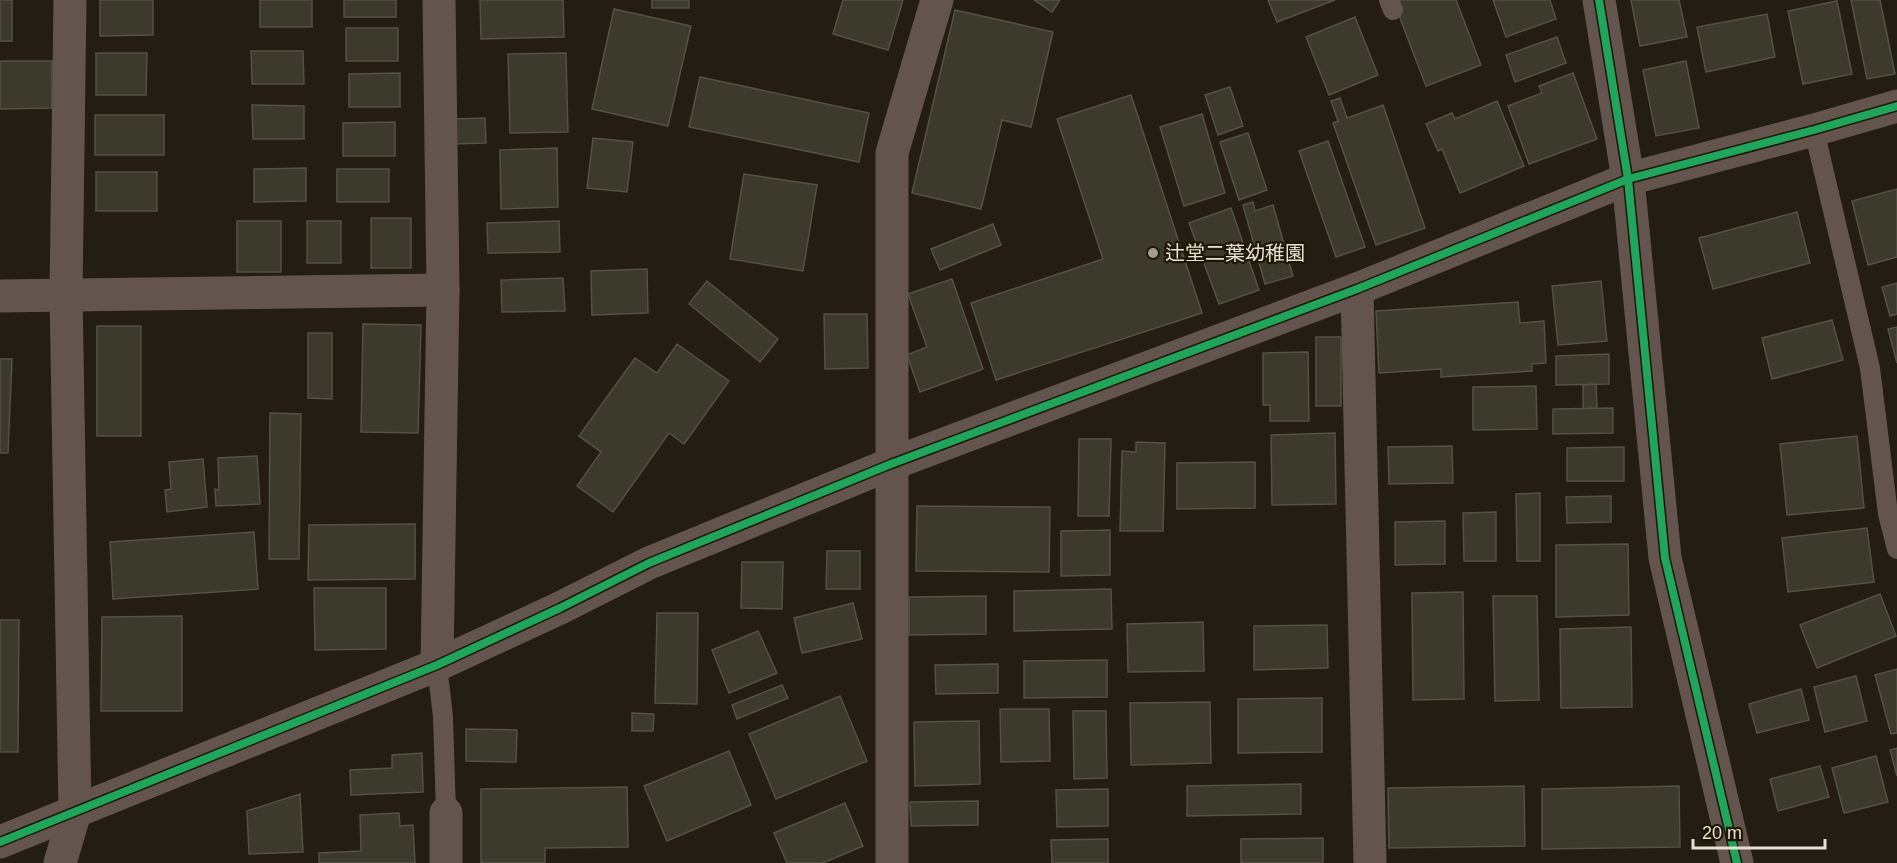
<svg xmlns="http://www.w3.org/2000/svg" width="1897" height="863" font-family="Arial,'Noto Sans JP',sans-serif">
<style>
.building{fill:#3c3a2c;stroke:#535148;stroke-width:1.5}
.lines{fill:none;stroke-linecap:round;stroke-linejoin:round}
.service{stroke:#63554d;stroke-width:20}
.minor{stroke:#63554d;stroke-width:33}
.tertiary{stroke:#63554d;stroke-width:33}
.cycleway-casing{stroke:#201604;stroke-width:11}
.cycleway{stroke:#20a55d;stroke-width:8}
.poi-dot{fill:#a29c90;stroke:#201604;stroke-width:2}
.labels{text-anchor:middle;stroke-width:4.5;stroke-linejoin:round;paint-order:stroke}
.poi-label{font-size:20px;fill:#e7e0d4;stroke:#201604;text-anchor:start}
</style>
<rect width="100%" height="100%" fill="#231d13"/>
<g class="building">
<rect x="0" y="0" width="12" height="41"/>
<path d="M100,0H153V35L100,36Z"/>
<rect x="260" y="0" width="52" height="27"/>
<rect x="344" y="0" width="52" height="17"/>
<path d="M480,0H563L564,37L481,39Z"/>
<rect x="652" y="0" width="37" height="8"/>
<path d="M843,0H903L888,50L833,34Z"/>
<path d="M1034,0H1060L1052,12Z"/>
<path d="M1268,0H1335L1277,22Z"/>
<path d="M1393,0H1456L1481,65L1426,86Z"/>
<path d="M1493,0H1550L1556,19L1506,37Z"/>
<path d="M1631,0H1679L1687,37L1640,46Z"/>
<path d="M1851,0H1880L1895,74L1867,79Z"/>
<path d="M1837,1L1852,74L1803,84L1788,11Z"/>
<path d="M614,9L691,26L668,126L592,109Z"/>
<path d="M955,10L1053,32L1031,127L1002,120L981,209L912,193Z"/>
<path d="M1767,14L1775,57L1706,72L1697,27Z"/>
<path d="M1355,17L1378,75L1329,95L1306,37Z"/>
<rect x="346" y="28" width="52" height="33"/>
<path d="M1557,37L1566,63L1515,82L1506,55Z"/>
<path d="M251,51H303L304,84H252Z"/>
<path d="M96,53H147L146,95H96Z"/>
<path d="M566,53L568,132L510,133L508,54Z"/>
<path d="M0,61H52V108L0,109Z"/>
<path d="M1686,61L1699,128L1656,136L1643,70Z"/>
<path d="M400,73V107H349V74Z"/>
<path d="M1573,73L1597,139L1529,164L1508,106L1542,93L1539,86Z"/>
<path d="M700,77L869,113L859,162L689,127Z"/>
<path d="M1230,87L1243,126L1218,135L1205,95Z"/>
<path d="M1131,95L1202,313L996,380L971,303L1103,259L1057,119Z"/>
<path d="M1340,98L1347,118L1383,105L1425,228L1376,245L1333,123L1338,121L1331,101Z"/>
<path d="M1497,101L1524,166L1460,193L1442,149L1438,151L1426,124L1452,113L1455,119Z"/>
<path d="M252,105L304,106V139H253Z"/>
<path d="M1202,114L1225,193L1184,206L1160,127Z"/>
<rect x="95" y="115" width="69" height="40"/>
<path d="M485,118L486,143L453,144L452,119Z"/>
<path d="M395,122V156H343V123Z"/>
<path d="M1248,133L1267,190L1239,200L1220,142Z"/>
<path d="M593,138L633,142L627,192L587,188Z"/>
<path d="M1328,141L1365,247L1336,257L1299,151Z"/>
<path d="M557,148L558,207L501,209L500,150Z"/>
<path d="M306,168V201L254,202V169Z"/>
<rect x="337" y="169" width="52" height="33"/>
<rect x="96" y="172" width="61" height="39"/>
<path d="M744,174L817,185L803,271L730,259Z"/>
<path d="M1897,189V257L1868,265L1852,201Z"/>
<path d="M1253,202L1255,211L1273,205L1293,276L1265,284L1243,205Z"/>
<path d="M1231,208L1259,290L1219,304L1189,223Z"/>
<path d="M1797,212L1810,263L1713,289L1699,238Z"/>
<rect x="371" y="218" width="40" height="50"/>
<rect x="237" y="221" width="44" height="51"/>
<rect x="307" y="221" width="34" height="42"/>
<path d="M559,221L560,252L488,253L487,223Z"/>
<path d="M993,224L1001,245L940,270L931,249Z"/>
<path d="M647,269L648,313L592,315L591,271Z"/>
<path d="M563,278L565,311L502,312L501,280Z"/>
<path d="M952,279L983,369L920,392L907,355L927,347L908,294Z"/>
<path d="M707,281L778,339L760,362L689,304Z"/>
<path d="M1601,281L1607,341L1558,345L1552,286Z"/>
<path d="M1897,283V314L1890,316L1882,287Z"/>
<path d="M1518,302L1520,323L1544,321L1546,363L1532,364V371L1441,377V369L1379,373L1376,311Z"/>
<path d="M824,314H867L868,368L825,369Z"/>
<path d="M1832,320L1843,360L1772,379L1762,338Z"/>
<path d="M363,324L421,325L418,433L361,432Z"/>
<rect x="97" y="326" width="44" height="110"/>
<path d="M1897,327V363L1888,329Z"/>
<path d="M308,333H332V399L308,398Z"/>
<rect x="1316" y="337" width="25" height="69"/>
<path d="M677,344L729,381L684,444L669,433L613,512L577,486L601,452L579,436L635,358L657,373Z"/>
<path d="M1308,352L1309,421H1270V405H1263V353Z"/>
<path d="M1609,354V384L1556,385V356Z"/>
<path d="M0,359H12L8,453H0Z"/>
<path d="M1596,384L1597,408L1583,409V385Z"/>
<path d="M1536,386L1537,429L1473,430V387Z"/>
<path d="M1613,408V433L1553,434V409Z"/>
<path d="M270,413L301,414L299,559H269Z"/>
<path d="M1335,433L1336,504L1272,505L1271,435Z"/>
<path d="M1857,436L1864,508L1787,515L1780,444Z"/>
<path d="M1079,439H1111L1109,516H1078Z"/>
<path d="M1136,442L1165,443L1163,531H1120L1122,451L1136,452Z"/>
<path d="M1452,446L1453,483L1389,484L1388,447Z"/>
<path d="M1624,447V481H1567V448Z"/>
<path d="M257,456L260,504L216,506L215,489L219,490L218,458Z"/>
<path d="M203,459L207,507L167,512L165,490L171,489L169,462Z"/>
<path d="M1255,462V508L1177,509V463Z"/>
<path d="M1540,493V561H1517L1516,494Z"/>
<path d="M1611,496V522L1567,523L1566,497Z"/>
<path d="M917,506L1050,507L1049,572L916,571Z"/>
<path d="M1496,512V561H1464L1463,513Z"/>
<path d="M1445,521V564L1395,565V522Z"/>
<path d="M415,524V579L308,580L309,525Z"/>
<path d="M1867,528L1874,582L1788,592L1782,538Z"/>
<path d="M1110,530V575L1061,576V531Z"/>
<path d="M254,532L258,589L113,599L110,542Z"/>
<path d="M1628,544L1629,615L1556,617V545Z"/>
<path d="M827,551H860V589H826Z"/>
<path d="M742,562H783L782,609L741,608Z"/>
<path d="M314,588H386V649L315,650Z"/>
<path d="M1111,589L1112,629L1014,631V591Z"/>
<path d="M1463,592L1464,699L1413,700L1412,593Z"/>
<path d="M1880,594L1896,636L1817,668L1800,625Z"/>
<path d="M986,596V634L909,635V597Z"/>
<path d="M1493,596H1537L1539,700L1495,701Z"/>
<path d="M853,603L862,639L802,653L794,618Z"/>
<path d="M657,613H698L697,704L655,703Z"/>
<path d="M182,616V711H101L102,617Z"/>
<path d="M0,620H19L18,752H0Z"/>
<path d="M1203,622L1204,671L1128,672L1127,624Z"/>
<path d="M1327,625L1328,668L1254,670V626Z"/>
<path d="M1631,627L1632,707L1561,708L1560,629Z"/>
<path d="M758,631L777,673L729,693L712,650Z"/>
<path d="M1107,660V697L1024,698V661Z"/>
<path d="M998,664V693L936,694L935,665Z"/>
<path d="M1897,669V733L1891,734L1875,675Z"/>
<path d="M1856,676L1867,721L1825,732L1814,687Z"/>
<path d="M782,685L788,698L737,719L732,705Z"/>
<path d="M1801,689L1809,720L1757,733L1749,704Z"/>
<path d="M840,696L867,761L776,799L749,734Z"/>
<path d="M1322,698V752L1238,753V699Z"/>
<path d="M1210,702L1211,763L1131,765L1130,703Z"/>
<path d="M1000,709H1049L1050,761L1001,762Z"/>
<path d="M1073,711H1106L1107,778L1074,779Z"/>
<path d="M632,713L654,714L653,731H632Z"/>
<path d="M979,721L980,784L915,786L914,722Z"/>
<path d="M466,729L517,730L516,762L466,761Z"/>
<path d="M1897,748V776L1890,750Z"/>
<path d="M729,751L751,805L667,841L644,786Z"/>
<path d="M422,753L423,792L351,795L350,770L392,768V755Z"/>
<path d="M1876,756L1888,802L1844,813L1832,768Z"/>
<path d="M1820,766L1829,797L1778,811L1770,779Z"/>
<path d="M1301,784V814L1187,816V786Z"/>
<path d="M1524,786L1525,846L1389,848L1388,788Z"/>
<path d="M1679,786L1680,847L1542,849V789Z"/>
<path d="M627,787L628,847L545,848V863H481V789Z"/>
<path d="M1108,789V826L1057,827L1056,790Z"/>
<path d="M300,794L303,852L249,854L247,811Z"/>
<path d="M978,801V825L911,826L910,802Z"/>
<path d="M845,803L863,846L823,863H787L774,833Z"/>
<path d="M399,813L400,826L413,825L415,863H319V853L361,851L360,815Z"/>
<path d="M1323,838V863H1241V839Z"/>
<path d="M1108,839V863H1052L1051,840Z"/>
</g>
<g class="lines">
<g class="service">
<path d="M1389,0L1393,10"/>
<path d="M1814,130L1870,368L1888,514L1897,549"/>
<path d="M437,665L443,717L446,813"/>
</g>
<g class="minor">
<path d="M1599,0L1628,179L1665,558L1737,863"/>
<path d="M1357,289L1370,863"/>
<path d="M0,296L443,290"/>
<path d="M437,665L443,290L439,0"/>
<path d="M446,813V863"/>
<path d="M60,863L75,812L66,294L70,0"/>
<path d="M892,863V153L937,0"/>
</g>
<path class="tertiary" d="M0,842L437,665L560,608L649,563L891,464L1357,289L1628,179L1814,130L1897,106"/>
<defs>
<g id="cycleway">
<path d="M1599,0L1628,179L1665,558L1737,863"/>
<path d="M0,842L437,665L560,608L649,563L891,464L1357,289L1628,179L1814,130L1897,106"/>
</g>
</defs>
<use href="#cycleway" class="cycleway-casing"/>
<use href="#cycleway" class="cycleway"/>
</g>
<circle class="poi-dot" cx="1153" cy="253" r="6"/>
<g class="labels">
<g class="poi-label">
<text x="1165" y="260">辻堂二葉幼稚園</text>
</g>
</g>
<path d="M1693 839v9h132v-9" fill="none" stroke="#e7e0d4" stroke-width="3"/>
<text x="1702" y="839" font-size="18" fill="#e7e0d4" stroke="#201604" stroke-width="4.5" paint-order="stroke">20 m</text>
</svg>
